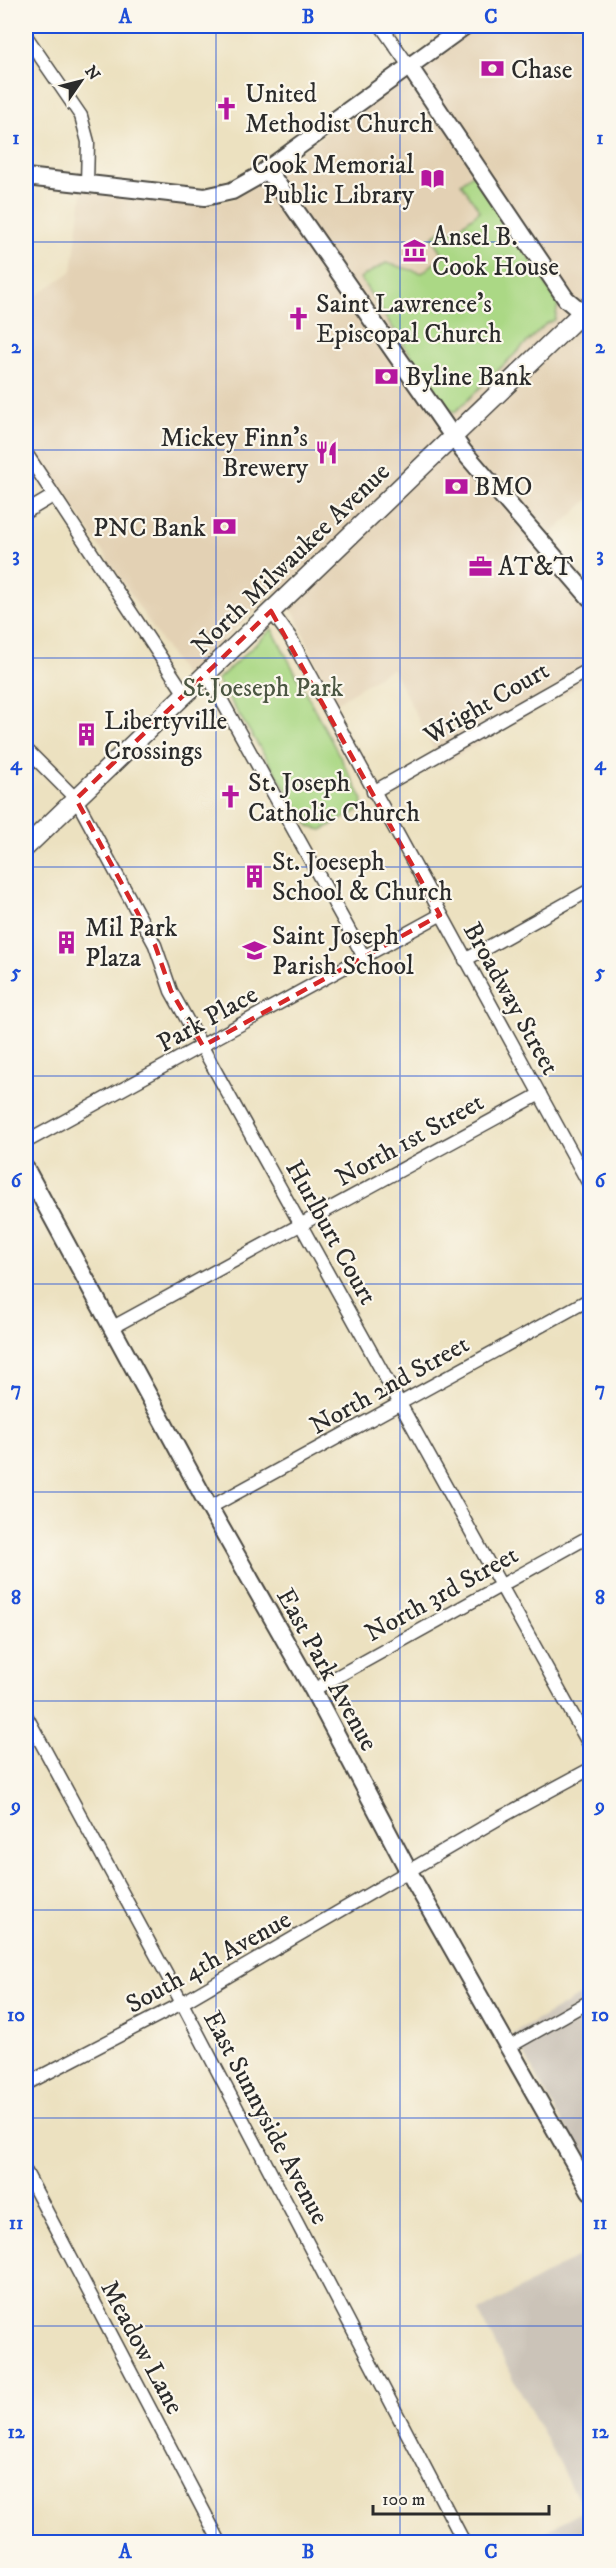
<svg xmlns="http://www.w3.org/2000/svg" width="616" height="2568" font-family="'IM FELL DW Pica',serif">
<style>
.built{fill:#e3d1b4}
.industrial{fill:#cbc3b8}
.green{fill:#abd885;stroke:#6b8258;stroke-width:1.5}
.lines{fill:none;stroke-linecap:round;stroke-linejoin:round}
.street-casing{stroke:#484641;stroke-width:15}
.secondary-casing{stroke:#484641;stroke-width:20}
.primary-casing{stroke:#484641;stroke-width:21}
.street{stroke:#fff;stroke-width:12}
.secondary{stroke:#fff;stroke-width:16}
.primary{stroke:#fff;stroke-width:18}
.marked{fill:none;stroke:#d62828;stroke-width:4.5;stroke-dasharray:12 8;stroke-linejoin:round}
.grid{fill:none;stroke:#1d4ed8;stroke-width:1.5;stroke-opacity:0.55}
.labels{text-anchor:middle;stroke-width:4.5;stroke-linejoin:round;paint-order:stroke}
.poi-label{font-size:26px;fill:#2b2b2b;stroke:#fbf7ec;text-anchor:start}
.street-label{font-size:26px;fill:#2b2b2b;stroke:#fbf7ec}
.park-label{font-size:26px;fill:#4b5642;stroke:#fbf7ec}
.neatline{fill:none;stroke:#1d4ed8;stroke-width:2}
.grid-label{font-size:20px;text-anchor:middle;font-weight:bold;fill:#1d4ed8}
</style>
<rect width="100%" height="100%" fill="#fbf7ec"/>
<filter id="ink" filterUnits="userSpaceOnUse"><feTurbulence type="fractalNoise" baseFrequency=".0167" numOctaves="2"/><feDisplacementMap in="SourceGraphic" scale="12" xChannelSelector="R" yChannelSelector="G"/><feConvolveMatrix kernelMatrix="1 2 1 2 8 2 1 2 1" color-interpolation-filters="sRGB"/></filter>
<filter id="wash" filterUnits="userSpaceOnUse"><feTurbulence type="fractalNoise" baseFrequency=".008" numOctaves="4" result="noise"/><feDisplacementMap in="SourceGraphic" scale="24" xChannelSelector="R" yChannelSelector="G"/><feGaussianBlur stdDeviation="1.35" result="paint"/><feColorMatrix in="noise" values="0 0 0 0 0 0 0 0 0 0 0 0 0 0 0 0 0 1.4 0 .05"/><feComposite in="paint" operator="in"/></filter>
<g filter="url(#wash)">
<rect width="100%" height="100%" fill="#ece1c0"/>
<path class="built" d="M479,26H590V498L548,537L590,585V679L442,765L392,668L334,704L295,614L277,590L185,677L26,435V303L72,271L83,188L214,204L235,198Z"/>
<g class="industrial">
<path d="M590,1990V2173L513,2034Z"/>
<path d="M590,2250V2542H527L584,2510L478,2312Z"/>
</g>
<g class="green">
<path d="M476,171L558,304L555,320L546,324L455,412L445,407L360,278L386,263L422,273L444,255L432,237L445,228L452,232L480,211L461,183Z"/>
<path d="M272,629L363,800L361,809L322,830L310,827L217,680Z"/>
</g>
</g>
<g filter="url(#ink)">
<g class="lines">
<defs>
<g id="street">
<path d="M381,26L409,66"/>
<path d="M26,36L81,116L88,142L87,184"/>
<path d="M26,453L185,694"/>
<path d="M26,512L53,496"/>
<path d="M271,611L290,637L590,1186"/>
<path d="M207,674L364,957"/>
<path d="M26,749L76,799L155,945L171,991L590,1746"/>
<path d="M373,792L590,669"/>
<path d="M465,960L590,890"/>
<path d="M26,1142L440,915"/>
<path d="M111,1328L540,1094"/>
<path d="M209,1508L590,1299"/>
<path d="M313,1690L590,1536"/>
<path d="M26,1715L182,2003L464,2542"/>
<path d="M507,2048L590,2001"/>
<path d="M26,2084L182,2003L503,1816L590,1769"/>
<path d="M26,2172L220,2542"/>
</g>
<g id="secondary">
<path d="M409,66L566,299L590,319"/>
<path d="M267,169L463,451L590,598"/>
<path d="M26,177L205,197L232,191L255,178L465,26"/>
<path d="M26,1169L203,1496L313,1690L409,1872L590,2191"/>
</g>
<path id="primary" d="M26,847L590,305"/>
</defs>
<use href="#street" class="street-casing"/>
<use href="#secondary" class="secondary-casing"/>
<use href="#primary" class="primary-casing"/>
<use href="#street" class="street"/>
<use href="#secondary" class="secondary"/>
<use href="#primary" class="primary"/>
</g>
</g>
<path class="marked" d="M271,611L440,915L203,1046L171,991L155,945L76,799Z"/>
<path class="grid" d="M216,26V2542M400,26V2542M26,242H590M26,450H590M26,658H590M26,867H590M26,1076H590M26,1284H590M26,1492H590M26,1701H590M26,1910H590M26,2118H590M26,2326H590"/>
<defs>
<symbol id="bank-bare" viewBox="-9 -9 18 18"><path d="M-6-4H6V4H-6ZM0-2.3a2.3 2.3 0 1 0 0 4.6a2.3 2.3 0 1 0 0-4.6Z" fill="#b5179e" stroke="#fbf7ec" stroke-width="2.5" paint-order="stroke"/></symbol>
<symbol id="church-bare" viewBox="-9 -9 18 18"><path d="M-1.2-6h2.4v3.5h3.3v2.4h-3.3V6h-2.4V-.1h-3.3v-2.4h3.3Z" fill="#b5179e" stroke="#fbf7ec" stroke-width="2.5" paint-order="stroke"/></symbol>
<symbol id="library-bare" viewBox="-9 -9 18 18"><path d="M-6-4Q-3-5.5-.7-3.5V5Q-3 3-6 4ZM6-4Q3-5.5 .7-3.5V5Q3 3 6 4Z" fill="#b5179e" stroke="#fbf7ec" stroke-width="2.5" paint-order="stroke"/></symbol>
<symbol id="museum-bare" viewBox="-9 -9 18 18"><path d="M0-6L6-3V-2H-6V-3ZM-5-1h2V3h-2ZM-1-1h2V3h-2ZM3-1h2V3H3ZM-6 4H6V6H-6Z" fill="#b5179e" stroke="#fbf7ec" stroke-width="2.5" paint-order="stroke"/></symbol>
<symbol id="restaurant-bare" viewBox="-9 -9 18 18"><path d="M-5-6h1v4h1v-4h1v4h1v-4h1v5L-1.5 .5V6h-2V.5L-5-1ZM5-6V6H3V1.5H1.5Q1.5-4 5-6Z" fill="#b5179e" stroke="#fbf7ec" stroke-width="2.5" paint-order="stroke"/></symbol>
<symbol id="office-bare" viewBox="-9 -9 18 18"><path d="M-6-3h4V-5.5h4V-3h4V5H-6ZM-1-4.5V-3h2v-1.5ZM-6 0V1H6V0Z" fill="#b5179e" stroke="#fbf7ec" stroke-width="2.5" paint-order="stroke"/></symbol>
<symbol id="building-bare" viewBox="-9 -9 18 18"><path d="M-4-6H4V6H1V3H-1V6H-4ZM-2.5-4.3h1.7v1.8h-1.7ZM.8-4.3h1.7v1.8H.8ZM-2.5-1h1.7V.8h-1.7ZM.8-1h1.7V.8H.8Z" fill="#b5179e" stroke="#fbf7ec" stroke-width="2.5" paint-order="stroke"/></symbol>
<symbol id="school-bare" viewBox="-9 -9 18 18"><path d="M0-5L7-2L0 1L-7-2ZM-4 1L0 2.5L4 1V4Q0 6-4 4Z" fill="#b5179e" stroke="#fbf7ec" stroke-width="2.5" paint-order="stroke"/></symbol>
</defs>
<g fill-rule="evenodd">
<use href="#bank-bare" x="476" y="52" width="33" height="33"/>
<use href="#church-bare" x="210" y="92" width="33" height="33"/>
<use href="#library-bare" x="416" y="162" width="33" height="33"/>
<use href="#museum-bare" x="398" y="234" width="33" height="33"/>
<use href="#church-bare" x="282" y="302" width="33" height="33"/>
<use href="#bank-bare" x="370" y="360" width="33" height="33"/>
<use href="#restaurant-bare" x="310" y="436" width="33" height="33"/>
<use href="#bank-bare" x="440" y="470" width="33" height="33"/>
<use href="#bank-bare" x="208" y="510" width="33" height="33"/>
<use href="#office-bare" x="464" y="550" width="33" height="33"/>
<use href="#building-bare" x="70" y="718" width="33" height="33"/>
<use href="#church-bare" x="214" y="780" width="33" height="33"/>
<use href="#building-bare" x="238" y="860" width="33" height="33"/>
<use href="#building-bare" x="50" y="926" width="33" height="33"/>
<use href="#school-bare" x="238" y="934" width="33" height="33"/>
</g>
<g class="labels">
<g class="poi-label">
<text x="511" y="78">Chase</text>
<text x="245" y="102">United<tspan x="245" dy="30">Methodist Church</tspan></text>
<text x="414" y="173" text-anchor="end">Cook Memorial<tspan x="414" dy="30">Public Library</tspan></text>
<text x="432" y="245">Ansel B.<tspan x="432" dy="30">Cook House</tspan></text>
<text x="316" y="312">Saint Lawrence's<tspan x="316" dy="30">Episcopal Church</tspan></text>
<text x="405" y="385">Byline Bank</text>
<text x="308" y="446" text-anchor="end">Mickey Finn's<tspan x="308" dy="30">Brewery</tspan></text>
<text x="474" y="495">BMO</text>
<text x="206" y="536" text-anchor="end">PNC Bank</text>
<text x="498" y="575">AT&amp;T</text>
<text x="104" y="729">Libertyville<tspan x="104" dy="30">Crossings</tspan></text>
<text x="248" y="791">St. Joseph<tspan x="248" dy="30">Catholic Church</tspan></text>
<text x="272" y="870">St. Joeseph<tspan x="272" dy="30">School &amp; Church</tspan></text>
<text x="85" y="936">Mil Park<tspan x="85" dy="30">Plaza</tspan></text>
<text x="272" y="944">Saint Joseph<tspan x="272" dy="30">Parish School</tspan></text>
</g>
<g class="street-label">
<text transform="translate(290 558) rotate(-44)" y="9">North Milwaukee Avenue</text>
<text transform="translate(486 702) rotate(-30)" y="9">Wright Court</text>
<text transform="translate(512 998) rotate(61)" y="9">Broadway Street</text>
<text transform="translate(207 1018) rotate(-29)" y="9">Park Place</text>
<text transform="translate(409 1139) rotate(-29)" y="9">North 1st Street</text>
<text transform="translate(332 1232) rotate(61)" y="9">Hurlburt Court</text>
<text transform="translate(389 1384) rotate(-29)" y="9">North 2nd Street</text>
<text transform="translate(441 1593) rotate(-29)" y="9">North 3rd Street</text>
<text transform="translate(328 1669) rotate(61)" y="9">East Park Avenue</text>
<text transform="translate(208 1961) rotate(-29)" y="9">South 4th Avenue</text>
<text transform="translate(267 2117) rotate(62)" y="9">East Sunnyside Avenue</text>
<text transform="translate(143 2347) rotate(62)" y="9">Meadow Lane</text>
</g>
<g class="park-label">
<text x="263" y="696">St.Joeseph Park</text>
</g>
</g>
<rect width="616" height="2568" fill="none" stroke="#fbf7ec" stroke-width="66"/>
<g transform="translate(81 81) rotate(55)" stroke="#fbf7ec" stroke-width="4.5" paint-order="stroke">
<path d="M0-4.5L10 22L0 15L-10 22Z" fill="#2b2b2b"/>
<text y="-9" font-size="16" font-weight="bold" text-anchor="middle" fill="#2b2b2b">N</text>
</g>
<path d="M373 2505v9h176v-9" fill="none" stroke="#2b2b2b" stroke-width="3"/>
<text x="382" y="2505" font-size="18" fill="#2b2b2b" stroke="#fbf7ec" stroke-width="4.5" paint-order="stroke">100 m</text>
<rect x="33" y="33" width="550" height="2502" class="neatline"/>
<g class="grid-label">
<text x="125" y="23">A</text>
<text x="308" y="23">B</text>
<text x="491" y="23">C</text>
<text x="16" y="144">1</text>
<text x="600" y="144">1</text>
<text x="16" y="353">2</text>
<text x="600" y="353">2</text>
<text x="16" y="561">3</text>
<text x="600" y="561">3</text>
<text x="16" y="770">4</text>
<text x="600" y="770">4</text>
<text x="16" y="978">5</text>
<text x="600" y="978">5</text>
<text x="16" y="1187">6</text>
<text x="600" y="1187">6</text>
<text x="16" y="1395">7</text>
<text x="600" y="1395">7</text>
<text x="16" y="1604">8</text>
<text x="600" y="1604">8</text>
<text x="16" y="1812">9</text>
<text x="600" y="1812">9</text>
<text x="16" y="2021">10</text>
<text x="600" y="2021">10</text>
<text x="16" y="2229">11</text>
<text x="600" y="2229">11</text>
<text x="16" y="2438">12</text>
<text x="600" y="2438">12</text>
<text x="125" y="2558">A</text>
<text x="308" y="2558">B</text>
<text x="491" y="2558">C</text>
</g>
</svg>
